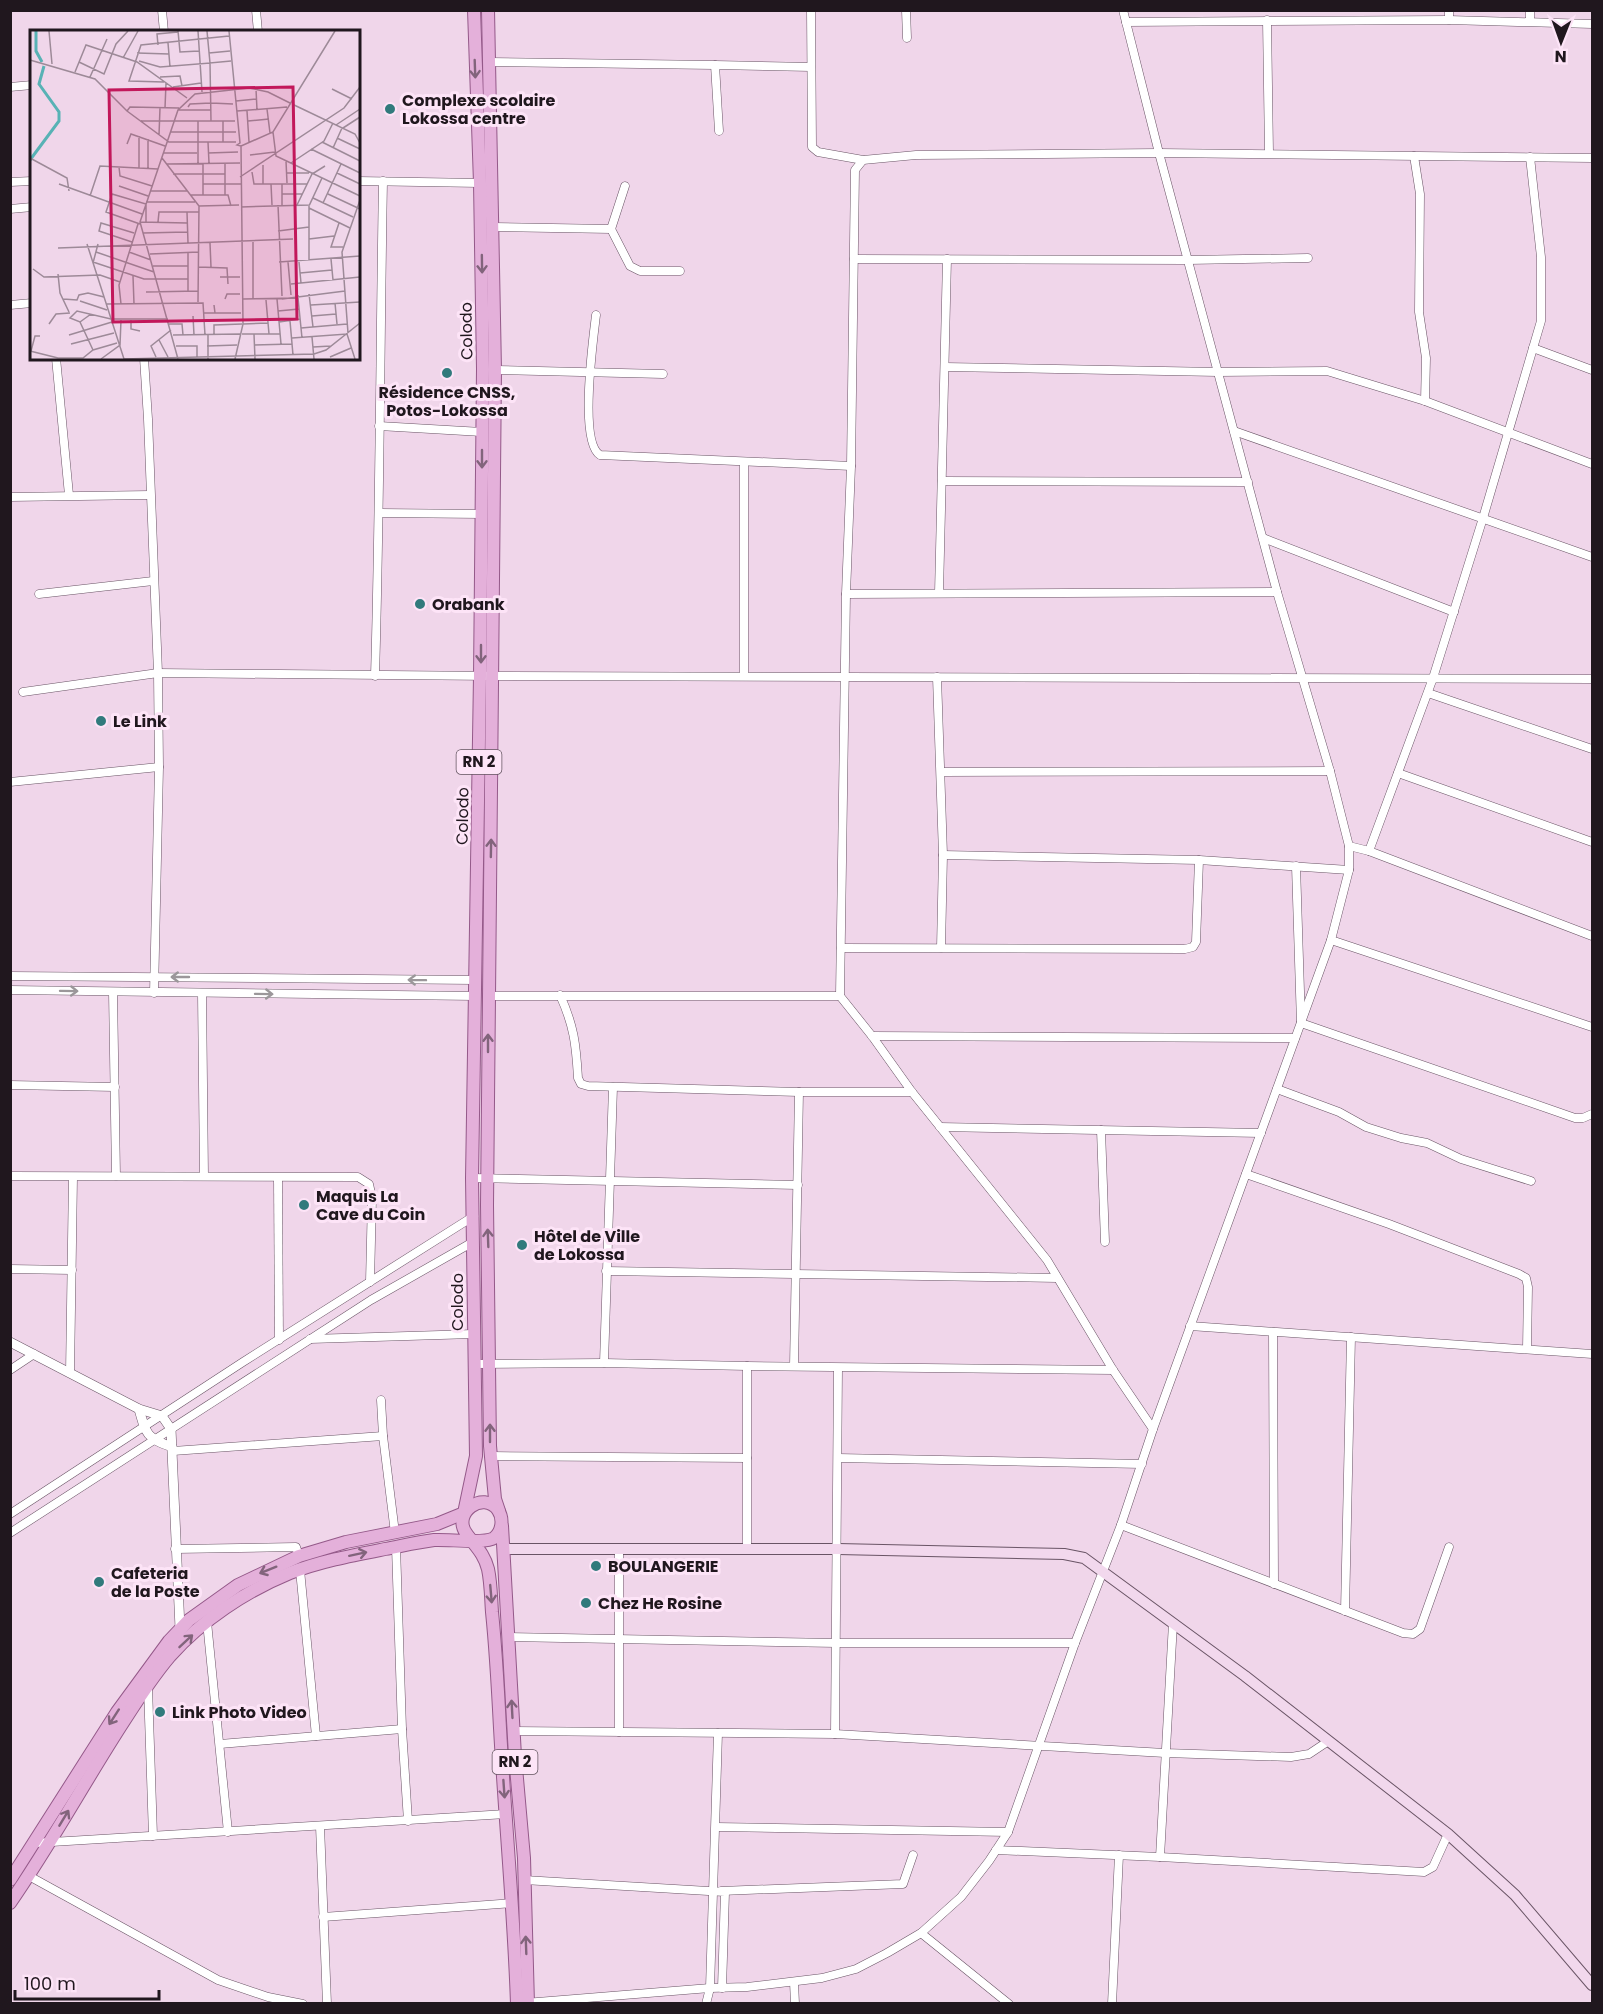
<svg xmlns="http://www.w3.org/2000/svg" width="1603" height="2014" font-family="Poppins,sans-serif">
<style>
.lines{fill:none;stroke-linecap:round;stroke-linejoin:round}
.minor-casing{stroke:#695465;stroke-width:9}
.tertiary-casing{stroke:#695465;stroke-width:10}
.secondary-casing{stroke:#695465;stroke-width:12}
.primary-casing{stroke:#945989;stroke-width:14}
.minor{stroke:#fff;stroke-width:8}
.tertiary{stroke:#fff;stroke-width:9}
.secondary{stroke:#f2d8ed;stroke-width:10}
.primary{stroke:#e4b0da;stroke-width:12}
.oneway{stroke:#82647c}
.oneway2{stroke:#9b979a}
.poi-dot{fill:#317a7c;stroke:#fde4f7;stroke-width:2}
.labels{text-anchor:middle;stroke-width:6;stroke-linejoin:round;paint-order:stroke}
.shield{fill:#fde4f7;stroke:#62545f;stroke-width:1.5}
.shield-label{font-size:15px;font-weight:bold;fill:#20171e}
.poi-label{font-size:16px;font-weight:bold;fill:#20171e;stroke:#fde4f7;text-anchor:start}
.street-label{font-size:16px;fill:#20171e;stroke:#fde4f7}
.inset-river{fill:none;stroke:#58b2b5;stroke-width:3}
.inset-road{fill:none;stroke:#9d8a98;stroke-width:1.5}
.view{fill:#c2185b;fill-opacity:0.15;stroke:#c2185b;stroke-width:3}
.inset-edge{fill:none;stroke:#20171e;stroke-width:3}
</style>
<rect width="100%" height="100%" fill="#f0d6ea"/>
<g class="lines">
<defs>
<g id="minor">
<path d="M162,10L164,32"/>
<path d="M256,10L258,32"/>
<path d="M811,10L812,147L818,152L863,160L916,155L1159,153L1592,158"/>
<path d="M906,10L907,38"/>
<path d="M1449,10V20"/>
<path d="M1267,20L1269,153"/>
<path d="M1530,21V10"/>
<path d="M1126,22L1449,20L1592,24"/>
<path d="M489,62L715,65"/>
<path d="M10,87L32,85"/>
<path d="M719,131L715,65L811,67"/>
<path d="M1414,156L1420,194L1419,312L1426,358L1425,401"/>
<path d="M863,160L855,170L851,466L846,594L840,996L872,1036L912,1092L1047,1260L1113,1370L1153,1429"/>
<path d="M358,181L480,183"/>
<path d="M10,182L32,181"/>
<path d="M10,209L32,207"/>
<path d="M493,227L611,229L625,186"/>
<path d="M611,229L630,266L640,271H680"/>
<path d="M854,259L1188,260L1308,258"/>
<path d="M10,305L32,303"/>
<path d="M596,315C593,340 579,442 600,455L851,466"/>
<path d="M1533,348L1592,370"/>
<path d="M56,358L69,495"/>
<path d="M144,358L148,419L158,673L159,767L154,993"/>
<path d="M945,367L1218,372L1327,371L1425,401L1592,464"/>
<path d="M495,370L663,374"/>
<path d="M379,426L482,432"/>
<path d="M1234,431L1592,557"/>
<path d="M744,463V676"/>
<path d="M942,481L1248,482"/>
<path d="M10,497L150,495"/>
<path d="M380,513L482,514"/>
<path d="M1263,538L1454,612"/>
<path d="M939,593L947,259"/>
<path d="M39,594L153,581"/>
<path d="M846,594L1277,592"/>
<path d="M375,676C380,511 380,346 383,181"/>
<path d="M937,677L943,855L941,948"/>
<path d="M23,692L158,673L493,676L1592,679"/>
<path d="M1428,693L1592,749"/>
<path d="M941,772L1330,771"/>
<path d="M1398,773L1592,842"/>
<path d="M10,782L159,767"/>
<path d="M1349,846L1369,851L1592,936"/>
<path d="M1369,851L1433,678L1483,518L1541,321V257L1530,157"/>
<path d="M943,855L1199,860L1349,870"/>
<path d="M1296,866L1301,1023L1575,1118H1583L1592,1114"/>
<path d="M1331,940L1592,1027"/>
<path d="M841,948L1185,949L1193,947L1196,942L1199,860"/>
<path d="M10,976L475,980"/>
<path d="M10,990L475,996"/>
<path d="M113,992L116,1176"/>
<path d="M202,993L204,1176"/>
<path d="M560,995C574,1026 576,1044 578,1078L581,1084L588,1086L799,1092H912"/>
<path d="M488,996H840"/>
<path d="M872,1036L1295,1038"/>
<path d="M10,1085L115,1087"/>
<path d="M1277,1089L1339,1112L1366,1127L1401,1138L1427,1143L1461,1159L1531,1181"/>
<path d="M940,1127L1261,1133"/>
<path d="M1101,1130L1105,1242"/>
<path d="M1246,1174L1389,1224L1519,1274L1526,1278L1528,1287L1527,1349"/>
<path d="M10,1176L358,1177L369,1184L372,1198L370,1282"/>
<path d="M278,1178L279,1340"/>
<path d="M472,1178L798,1185"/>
<path d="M10,1269L72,1270"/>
<path d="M606,1271L1057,1278"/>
<path d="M1190,1326L1592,1354"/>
<path d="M1273,1332L1274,1584"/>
<path d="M310,1339L473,1334"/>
<path d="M604,1363L613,1087"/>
<path d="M475,1364L604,1363L747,1366L1113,1370"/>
<path d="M794,1366L799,1092"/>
<path d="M10,1370L34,1354"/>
<path d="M70,1373L73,1177"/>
<path d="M381,1400L383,1436L395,1533"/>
<path d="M173,1451L383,1436"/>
<path d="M491,1456L747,1458"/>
<path d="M838,1458L1142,1464"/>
<path d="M10,1514L243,1362L474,1216"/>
<path d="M1121,1525L1403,1633L1413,1634L1420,1629L1449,1547"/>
<path d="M10,1533L371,1300L473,1242"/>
<path d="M396,1547L402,1729L408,1821"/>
<path d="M175,1549L296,1547L299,1556"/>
<path d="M747,1549V1366"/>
<path d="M300,1570L316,1736"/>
<path d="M1345,1611L1351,1337"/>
<path d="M207,1622L228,1832"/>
<path d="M507,1637L837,1643H1075"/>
<path d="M148,1687L153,1836"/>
<path d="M513,1731L835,1734L1165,1753L1291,1757L1309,1754L1327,1742"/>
<path d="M619,1732V1550"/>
<path d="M835,1734L838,1368"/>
<path d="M220,1744L402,1729"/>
<path d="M320,1826L327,2004"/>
<path d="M716,1827L1008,1832"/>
<path d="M35,1843L506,1814"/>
<path d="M996,1850L1160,1857L1424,1872L1433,1867L1448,1834"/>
<path d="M1160,1857L1173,1623"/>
<path d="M29,1876L218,1980L268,1997L303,2004"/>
<path d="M524,1880L725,1892L722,1988"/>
<path d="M721,1891L903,1884L913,1855"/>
<path d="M323,1917L512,1903"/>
<path d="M921,1933L1009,2004"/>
<path d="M794,1982L795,2004"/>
<path d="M525,2003L710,1988L747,1987L822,1978L856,1969L887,1953L921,1933L961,1897L989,1861L1008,1832L1075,1643L1121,1525L1153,1429L1331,940L1349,870V846L1330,771L1277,592L1159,153L1123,10"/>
<path d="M706,2004L710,1988L718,1733"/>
<path d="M1112,2004L1119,1855"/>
</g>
<g id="tertiary">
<path d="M10,1342L139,1409L162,1416L171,1429L180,1628"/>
<path d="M139,1409C146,1435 147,1438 172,1447"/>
</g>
<path id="secondary" d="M503,1549H838L1064,1554L1084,1558L1245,1676L1448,1834L1515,1895L1592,1985"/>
<g id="primary">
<path d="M488,10L495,370L487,1205L490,1446L495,1499L499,1511"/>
<path d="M502,1526L515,1756L524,1858L528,2004"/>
<path d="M10,1880L117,1712L169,1641L189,1620L238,1585L299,1556L346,1542L437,1524L464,1513L476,1456L472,1178L480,676L483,369L480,183L474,10"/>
<path d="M10,1903C51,1844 85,1781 124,1721C138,1699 153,1676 170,1656C202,1620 246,1591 290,1573C321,1561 354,1555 385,1549C401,1546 418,1542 434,1540C448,1539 485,1544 494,1538C502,1532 504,1519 498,1510C483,1490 452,1513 466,1533C475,1546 484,1553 488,1569C491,1583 491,1598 492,1612C496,1651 498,1689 500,1728C505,1820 514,1912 517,2004"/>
</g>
</defs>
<use href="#minor" class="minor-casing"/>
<use href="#tertiary" class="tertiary-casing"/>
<use href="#secondary" class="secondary-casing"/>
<use href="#primary" class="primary-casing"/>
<use href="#minor" class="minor"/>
<use href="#tertiary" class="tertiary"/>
<use href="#secondary" class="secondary"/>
<use href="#primary" class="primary"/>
</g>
<defs><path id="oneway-shaft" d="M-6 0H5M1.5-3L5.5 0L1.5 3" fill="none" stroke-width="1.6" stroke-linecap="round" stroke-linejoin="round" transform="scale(1.5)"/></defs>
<g class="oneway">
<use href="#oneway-shaft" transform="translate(475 69) rotate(88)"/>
<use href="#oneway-shaft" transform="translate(482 264) rotate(89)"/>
<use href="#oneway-shaft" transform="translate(482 459) rotate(90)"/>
<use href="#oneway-shaft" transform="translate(481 654) rotate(90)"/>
<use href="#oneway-shaft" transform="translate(491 848) rotate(-89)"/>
<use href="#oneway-shaft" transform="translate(488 1043) rotate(-90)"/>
<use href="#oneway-shaft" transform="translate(488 1238) rotate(-92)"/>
<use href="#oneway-shaft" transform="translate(490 1433) rotate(-90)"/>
<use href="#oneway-shaft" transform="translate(358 1554) rotate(-12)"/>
<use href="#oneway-shaft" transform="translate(268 1570) rotate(158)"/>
<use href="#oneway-shaft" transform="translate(491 1594) rotate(85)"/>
<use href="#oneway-shaft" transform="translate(186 1641) rotate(-43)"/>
<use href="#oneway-shaft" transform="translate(512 1709) rotate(-93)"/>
<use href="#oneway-shaft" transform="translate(114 1717) rotate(123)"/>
<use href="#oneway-shaft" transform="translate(504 1789) rotate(86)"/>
<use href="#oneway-shaft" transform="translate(64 1818) rotate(-59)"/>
<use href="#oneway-shaft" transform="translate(526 1945) rotate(-92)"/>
</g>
<g class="oneway2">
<use href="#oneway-shaft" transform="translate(180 977) rotate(-180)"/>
<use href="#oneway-shaft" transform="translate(417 980) rotate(-179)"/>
<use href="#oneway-shaft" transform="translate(69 991) rotate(1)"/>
<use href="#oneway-shaft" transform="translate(264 994) rotate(1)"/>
</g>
<g class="poi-dot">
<circle cx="390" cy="109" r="6"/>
<circle cx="447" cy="373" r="6"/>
<circle cx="420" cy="604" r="6"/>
<circle cx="101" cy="721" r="6"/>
<circle cx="304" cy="1205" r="6"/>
<circle cx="522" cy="1245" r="6"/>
<circle cx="596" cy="1566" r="6"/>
<circle cx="99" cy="1582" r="6"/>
<circle cx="586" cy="1603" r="6"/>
<circle cx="160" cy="1712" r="6"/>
</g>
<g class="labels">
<g class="shield">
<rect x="456.5" y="750" width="45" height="24" rx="4.5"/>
<rect x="492.5" y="1750" width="45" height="24" rx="4.5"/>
</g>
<g class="shield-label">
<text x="479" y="767">RN 2</text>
<text x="515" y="1767">RN 2</text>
</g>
<g class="poi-label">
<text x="402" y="106">Complexe scolaire<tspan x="402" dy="18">Lokossa centre</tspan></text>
<text x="447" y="398" text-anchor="middle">Résidence CNSS,<tspan x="447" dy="18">Potos-Lokossa</tspan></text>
<text x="432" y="610">Orabank</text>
<text x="113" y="727">Le Link</text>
<text x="316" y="1202">Maquis La<tspan x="316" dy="18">Cave du Coin</tspan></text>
<text x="534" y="1242">Hôtel de Ville<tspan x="534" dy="18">de Lokossa</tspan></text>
<text x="608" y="1572">BOULANGERIE</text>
<text x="111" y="1579">Cafeteria<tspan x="111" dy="18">de la Poste</tspan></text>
<text x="598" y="1609">Chez He Rosine</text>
<text x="172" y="1718">Link Photo Video</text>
</g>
<g class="street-label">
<text transform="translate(466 331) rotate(-91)" y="6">Colodo</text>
<text transform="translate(462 816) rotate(-89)" y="6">Colodo</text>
<text transform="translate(457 1302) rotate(-90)" y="6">Colodo</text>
</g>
</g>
<g transform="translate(30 30)">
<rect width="330" height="330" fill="#f0d6ea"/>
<path class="inset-river" d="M6,1V21L12,32M0,130L29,91V82L9,54L14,36"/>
<path class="inset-road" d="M19,1L22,34M148,1L150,22L169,21M168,1L172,62M177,1L180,33L201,31M199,1L210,113L207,115L211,116M138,13L140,37M128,15L127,4L148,2M107,23L139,24M179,23L200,21M93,28L108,1M0,30L65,49L97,81L139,112H206M109,31L130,37L180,33L181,91M49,32L74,44L86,14L98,1M45,42L56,15L107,32L157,68M60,47L77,9M130,47L150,46L152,56M134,52L99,51L111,15L199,6M143,57L171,53M226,59L227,80M302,59L322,69M206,71L226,69M181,73L203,74M262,74L325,104L330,113M158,77L160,74L181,73M135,78L136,53M237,79L240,103M148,80H181M97,81L100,77L149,78M207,81L257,77M217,81L219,112M111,91H205M168,91V133M193,91V112M218,91L239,89M306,95L330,79M313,98L330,87M140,102H206M243,102L246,126L330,166M129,105L130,78M307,108L330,119M118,109V138M178,112L179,133M292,112L330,131M97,114L101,104L135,116M303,118L312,98M281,119L330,143M133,123H167M178,123L208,122M220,125L245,122M0,128L37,148L39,161M132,128L169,176L168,272M256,131L257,153M261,133L294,111L303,93M137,134L210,133M233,135V154M89,137L90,146L122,156M109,138V106M222,142L224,154H277M257,143H279M307,143L330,154M143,144H195M210,147L314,78L330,57M29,154L112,184M173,154H211M241,154L242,175M252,154V175M89,156L118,166M120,161H157M252,164H272M298,164L330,179M160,165H198L201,176M173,165V134M195,165V133M60,166L70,136L128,139M283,168L323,187M116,172H165M293,173L311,134M248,175L252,266M267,175L282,144L295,136M169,176L209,175M211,177L280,175M279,178L320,198M157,182L158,213M110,192L157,193M128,192L129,182H169M309,193L301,217H313M110,194L76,182L82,164L116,174V192M248,201L279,197M113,203L157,202M279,209L304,206M102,212L69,201L71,193L104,203M223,212V269M180,213L181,237M57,214L94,329M28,218L263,209M66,222L124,242M99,222L121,230M120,224L169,222M301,229L303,250M279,231V176L292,148M63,232L114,249H158M249,232L330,226M258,232L261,265M269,232L271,253M63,233L68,214M123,236H158M168,237L197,238L198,254M3,239L14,247L70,245L90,252M270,243L302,240M28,244L30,263L39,282M103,246L104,274M190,247H210M261,254L330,247M158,261V223M116,262L168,261M279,264L283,297M268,268L272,308M33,269L47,270L49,265L58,263L74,267M195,269L197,264H210M213,269L268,268V265M247,269L251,314M252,269L315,261M236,270L239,304M50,271L77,280M305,273L307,294M76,274L173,273L175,305M91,274L89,255L108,194M281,275L330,272M248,281L269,279M174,283H185L184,275M185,283H211M61,284L50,292L40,288L47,281L81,289H138M163,286L164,305M282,286L306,284M101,290V299L110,301M260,291L263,325M50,292L63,320M249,292L270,289M19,294L26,284L40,283M139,294H152L153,305M213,294L238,293M271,298L317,294M318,303L312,222L330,170M178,304V329M212,304H250M224,304L225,329M39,305L82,292M143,305L210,304M184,305V295L212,294M282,307L284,329M262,308L317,304L325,329M129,310L138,327M41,314L84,303M224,315L262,314M146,316H167V327M177,316L207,315M283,317L301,316M0,321L28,328H53L63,320L87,313M1,321L5,306H10M126,327L121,316L141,300M300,327L321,318M71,329L90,315L91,290M94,329L284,324L296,320L330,293M148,329L110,192L148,80L165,64L219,58L238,62L260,73M205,329L213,294L211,116L243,102L305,1"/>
<path class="view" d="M263,57L267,289L83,292L79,60Z"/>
<rect width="330" height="330" class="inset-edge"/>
</g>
<rect width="1603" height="2014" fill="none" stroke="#20171e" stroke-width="24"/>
<g transform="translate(1561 42) rotate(181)" stroke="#fde4f7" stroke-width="4.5" paint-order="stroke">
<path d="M0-4.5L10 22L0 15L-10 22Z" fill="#20171e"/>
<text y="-9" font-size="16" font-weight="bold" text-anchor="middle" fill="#20171e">N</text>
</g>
<path d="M15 1990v9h144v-9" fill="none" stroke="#20171e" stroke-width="3"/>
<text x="24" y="1990" font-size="18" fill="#20171e" stroke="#fde4f7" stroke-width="4.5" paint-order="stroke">100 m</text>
</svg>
